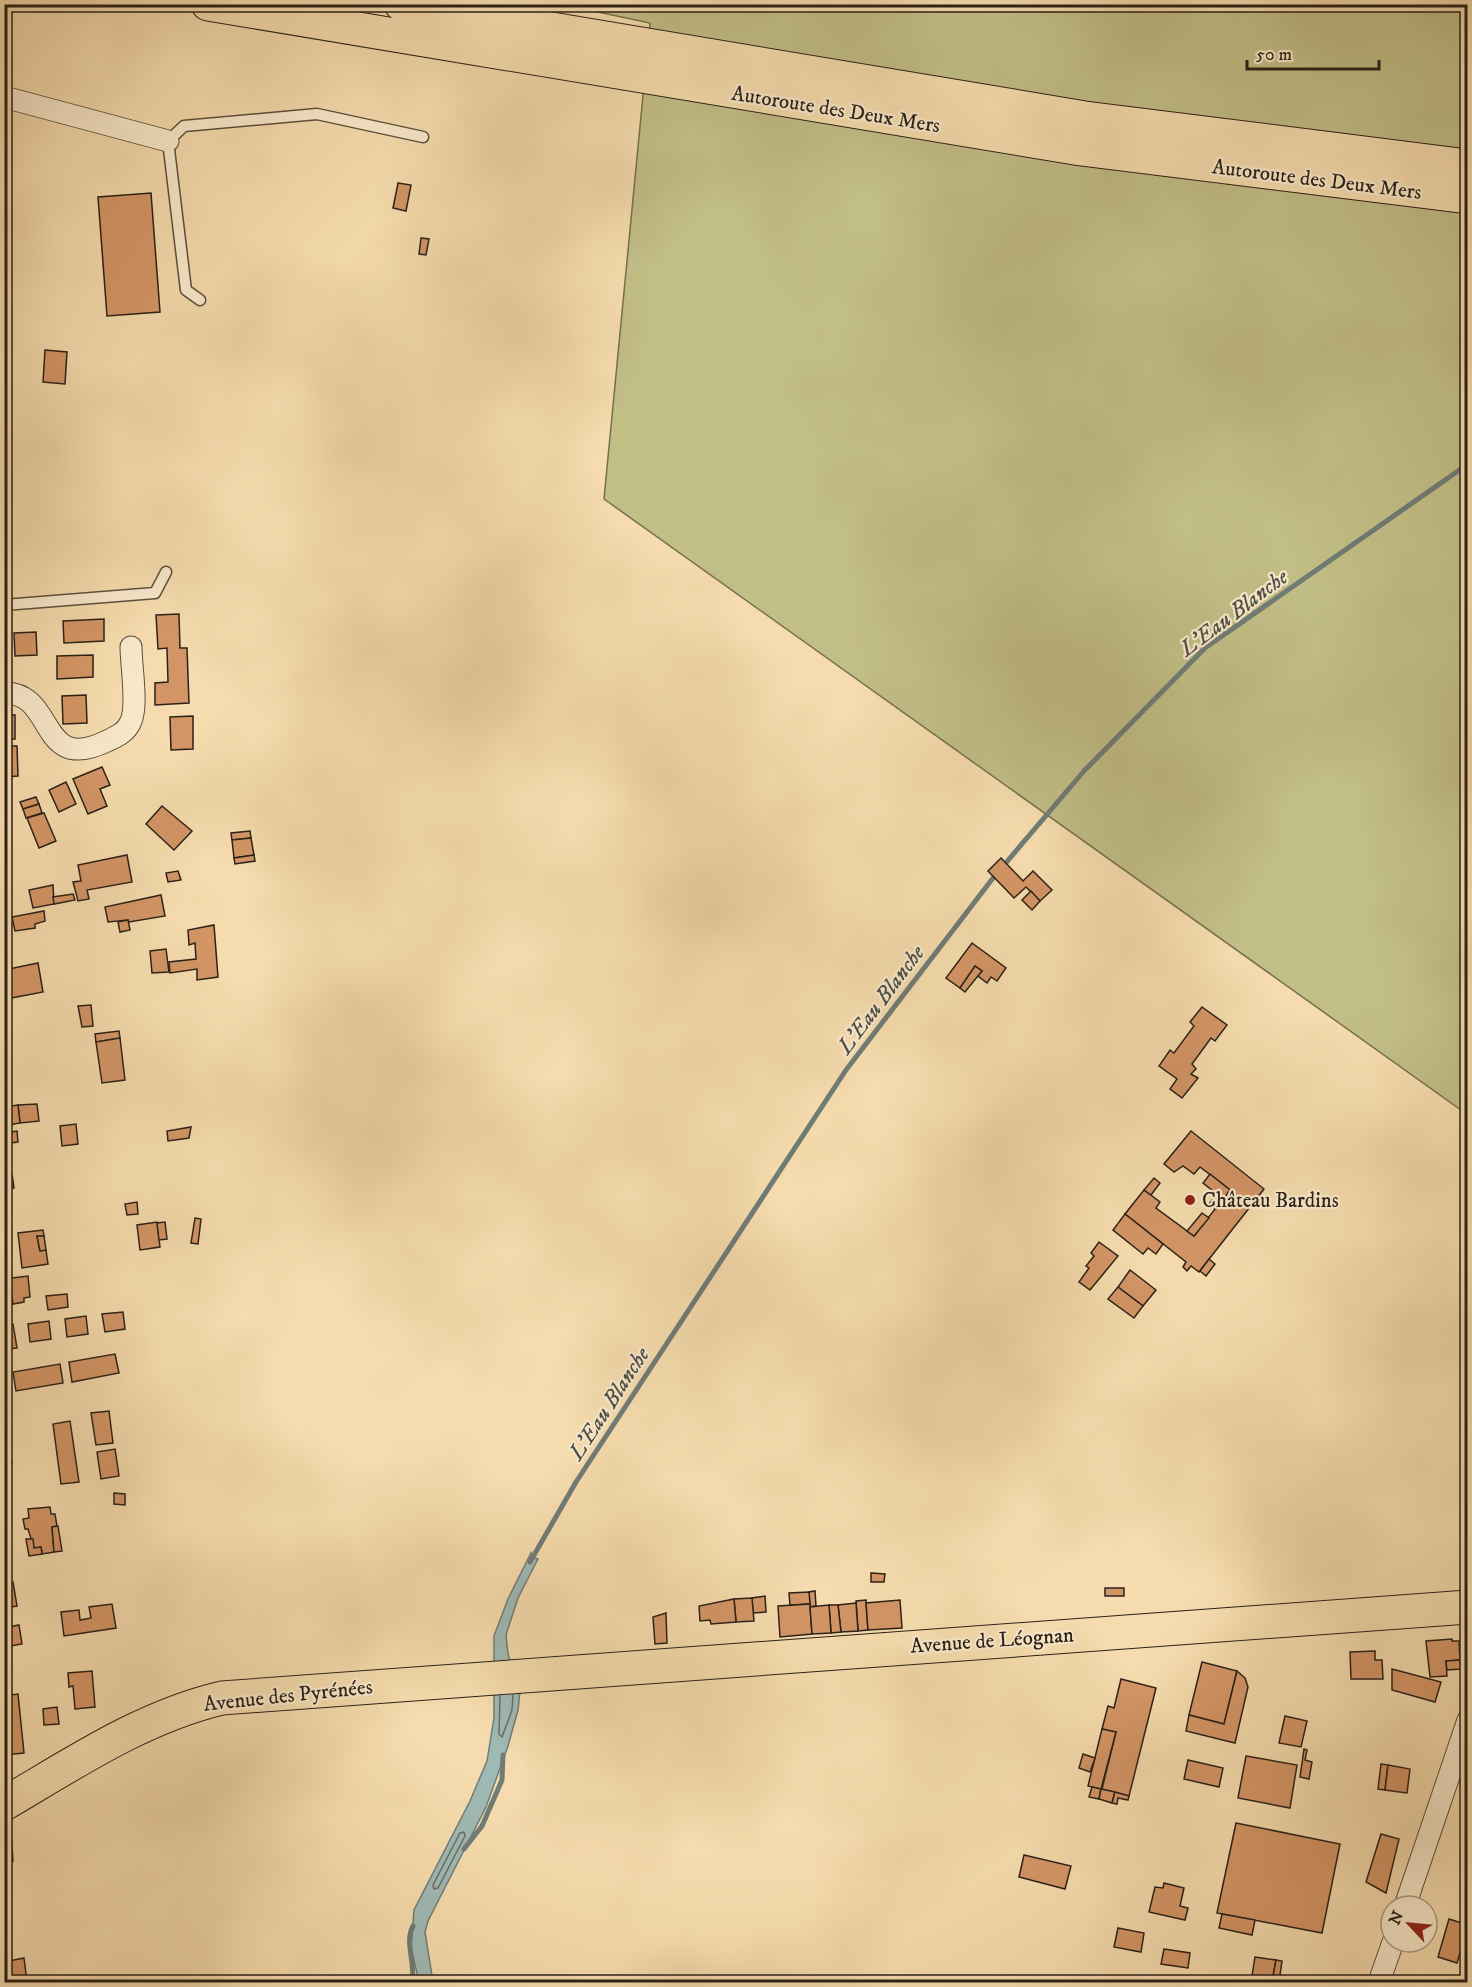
<svg xmlns="http://www.w3.org/2000/svg" width="1472" height="1987" font-family="'IM FELL DW Pica',serif">
<style>
.green{fill:#c1be86;stroke:#76704f;stroke-width:1.5}
.water{fill:#9fb9b4;stroke:#707c76;stroke-width:1.5}
.lines{fill:none;stroke-linecap:round;stroke-linejoin:round}
.shore{stroke:#646d66;stroke-width:1.5}
.stream{stroke:#707c76;stroke-width:5}
.building{fill:#d39566;stroke:#2a2118;stroke-width:1.5}
.service-casing{stroke:#5d503d;stroke-width:13}
.minor-casing{stroke:#5d503d;stroke-width:23}
.primary-casing{stroke:#2a2118;stroke-width:35}
.motorway-casing{stroke:#2a2118;stroke-width:35}
.service{stroke:#f8e8ca;stroke-width:10}
.minor{stroke:#f8e8ca;stroke-width:21}
.primary{stroke:#f5dbad;stroke-width:33}
.motorway{stroke:#f5dbad;stroke-width:33}
.poi-dot{fill:#8f2418;stroke:#f8e8ca;stroke-width:2}
.labels{text-anchor:middle;stroke-width:4.5;stroke-linejoin:round;paint-order:stroke}
.street-label{font-size:21px;fill:#2a2118;stroke:#f8e8ca}
.poi-label{font-size:21px;fill:#2a2118;stroke:#f8e8ca;text-anchor:start}
.water-label{font-size:22px;font-style:italic;fill:#4d4f47;stroke:#f8e8ca}
</style>
<rect width="100%" height="100%" fill="#f5dbad"/>
<filter id="stains"><feTurbulence type="fractalNoise" baseFrequency=".00333" numOctaves="4"/><feColorMatrix values="0 0 0 0 .2 0 0 0 0 .09 0 0 0 0 .02 0 0 0 .5 -.17"/></filter>
<radialGradient id="worn" r=".72"><stop offset=".6" stop-color="#630" stop-opacity="0"/><stop offset="1" stop-color="#630" stop-opacity=".3"/></radialGradient>
<path class="green" d="M565,5H1467L1468,1101L1461,1110L604,499L650,23Z"/>
<path class="water" d="M531,1553L532,1557L538,1559L518,1598L506,1635L508,1654L520,1691L518,1710L508,1746L486,1807L428,1921L425,1932L433,1982H419L411,1948L414,1910L470,1801L487,1761L494,1718V1636L508,1599Z"/>
<g class="lines">
<g class="shore">
<path d="M500,1696L499,1734L502,1737L512,1710L513,1695"/>
<path d="M464,1832L465,1836L438,1888L434,1889L433,1885L460,1833Z"/>
</g>
<g class="stream">
<path d="M530,1562L576,1482L846,1070L993,878L1084,771L1205,648L1468,464"/>
<path d="M464,1849L482,1826L502,1780L503,1755"/>
<path d="M412,1982C416,1964 404,1942 413,1926"/>
</g>
</g>
<g class="building">
<path d="M398,183L411,185L406,211L393,208Z"/>
<path d="M151,193L160,312L107,316L98,197Z"/>
<path d="M421,238L429,239L426,255L419,254Z"/>
<path d="M45,350L67,352L65,384L43,382Z"/>
<path d="M5,355L10,356L9,396H4Z"/>
<path d="M179,614L180,648H187L189,703L155,705V683L168,682L167,648L158,649L156,615Z"/>
<path d="M104,619V641L64,643L63,621Z"/>
<path d="M36,632L37,655L15,656L14,633Z"/>
<path d="M93,655V677L57,679V656Z"/>
<path d="M86,695L87,723L63,724L62,696Z"/>
<rect x="4" y="715" width="11" height="24"/>
<path d="M193,716V749L171,750L170,717Z"/>
<path d="M4,746H17L18,776L4,777Z"/>
<path d="M102,767L110,785L100,789L107,806L88,814L73,779Z"/>
<path d="M66,782L76,804L59,812L49,790Z"/>
<path d="M36,797L39,804L23,809L20,802Z"/>
<path d="M39,804L42,813L26,818L23,809Z"/>
<path d="M162,806L192,831L174,850L146,824Z"/>
<path d="M44,813L56,841L39,848L27,818Z"/>
<path d="M250,831L251,838L232,840L231,833Z"/>
<path d="M251,838L254,855L234,858L232,840Z"/>
<path d="M127,855L132,882L87,890L89,899L78,901L73,882L81,881L78,865Z"/>
<path d="M254,855L255,861L235,864L234,858Z"/>
<path d="M1001,858L1023,881L1033,871L1052,890L1040,901L1026,887L1014,898L988,871Z"/>
<path d="M178,871L181,880L168,882L166,873Z"/>
<path d="M53,885L54,904L33,908L29,890Z"/>
<path d="M1031,891L1040,901L1032,910L1022,900Z"/>
<path d="M73,894L75,900L54,904L53,897Z"/>
<path d="M161,895L165,916L129,922L128,920L108,922L105,907Z"/>
<path d="M44,911L45,921L35,924V928L15,931L12,917Z"/>
<path d="M128,920L130,930L120,932L118,922Z"/>
<path d="M214,925L218,977L197,980V969L170,973L169,962L196,959L195,943L189,945L188,930Z"/>
<path d="M972,943L1006,968L997,981L991,977L987,983L978,976L982,971L975,966L960,988L946,978Z"/>
<path d="M166,949L169,972L152,973L150,951Z"/>
<path d="M38,963L43,992L6,999L4,970Z"/>
<path d="M975,966L982,971L965,992L960,988Z"/>
<path d="M91,1005L93,1026L82,1027L78,1006Z"/>
<path d="M1202,1007L1227,1025L1215,1041L1211,1038L1192,1064L1196,1069L1191,1074L1198,1078L1182,1098L1170,1089L1177,1079L1159,1066L1170,1050L1174,1053L1194,1026L1190,1022Z"/>
<path d="M119,1031L120,1038L96,1042L95,1034Z"/>
<path d="M120,1038L125,1080L102,1083L96,1042Z"/>
<path d="M37,1104L39,1121L20,1123L18,1105Z"/>
<path d="M18,1105L20,1123L4,1126V1107Z"/>
<path d="M76,1124L78,1144L62,1146L60,1126Z"/>
<path d="M191,1127L189,1138L168,1141L167,1131Z"/>
<path d="M17,1131L18,1142L10,1143L11,1153L4,1154V1133Z"/>
<path d="M1191,1131L1264,1189L1199,1272L1191,1266L1187,1271L1183,1267L1186,1262L1125,1214L1144,1190L1160,1202L1156,1208L1194,1236L1230,1190L1200,1167L1194,1174L1183,1166L1174,1172L1164,1164Z"/>
<path d="M12,1174L14,1188L4,1190V1175Z"/>
<path d="M1210,1174L1230,1190L1216,1209L1209,1204L1217,1194L1203,1183Z"/>
<path d="M1154,1178L1160,1183L1151,1195L1144,1190Z"/>
<path d="M137,1202L138,1214L127,1215L125,1204Z"/>
<path d="M1202,1213L1209,1218L1194,1236L1187,1231Z"/>
<path d="M1125,1214L1163,1244L1156,1254L1148,1248L1143,1254L1113,1230Z"/>
<path d="M195,1218L201,1219L198,1244L191,1243Z"/>
<path d="M157,1222L160,1247L140,1250L137,1225Z"/>
<path d="M165,1222L167,1239L159,1240L157,1223Z"/>
<path d="M43,1230L44,1236H37L40,1251L46,1250L48,1264L22,1268L18,1233Z"/>
<path d="M37,1236H44L46,1250L40,1251Z"/>
<path d="M1099,1242L1118,1256L1090,1290L1079,1282L1089,1268L1086,1266L1094,1256L1091,1253Z"/>
<path d="M1209,1259L1215,1264L1206,1276L1200,1271Z"/>
<path d="M1130,1270L1156,1290L1143,1306L1118,1287Z"/>
<path d="M28,1276L30,1297L24,1298V1302L13,1304L11,1290L4,1291V1279Z"/>
<path d="M1118,1287L1143,1306L1134,1318L1108,1299Z"/>
<path d="M67,1294L68,1307L48,1310L46,1296Z"/>
<path d="M123,1312L125,1329L105,1332L102,1314Z"/>
<path d="M86,1316L88,1334L67,1337L65,1319Z"/>
<path d="M49,1321L51,1339L30,1342L28,1324Z"/>
<path d="M13,1324L17,1348L4,1349V1325Z"/>
<path d="M115,1354L119,1373L72,1382L69,1362Z"/>
<path d="M60,1364L63,1383L16,1391L13,1372Z"/>
<path d="M109,1411L113,1443L96,1445L91,1413Z"/>
<path d="M4,1412L12,1463L4,1464Z"/>
<path d="M70,1421L79,1482L61,1484L53,1424Z"/>
<path d="M115,1449L119,1476L101,1479L97,1452Z"/>
<path d="M114,1493L125,1494V1505L114,1504Z"/>
<path d="M50,1507L51,1514H55L57,1526L52,1527L54,1552L42,1554L41,1547L34,1548L28,1529H25L23,1519L29,1518L28,1509Z"/>
<path d="M58,1526L62,1551L54,1552L52,1527Z"/>
<path d="M26,1539H33L34,1548L41,1547L42,1554L29,1556Z"/>
<path d="M871,1573L885,1574L884,1582H871Z"/>
<path d="M13,1582L17,1606L4,1608V1583Z"/>
<rect x="1105" y="1588" width="19" height="8"/>
<path d="M815,1591L816,1606L810,1607L809,1592Z"/>
<path d="M809,1592L810,1604L790,1605L789,1593Z"/>
<path d="M765,1596L766,1612L753,1613L752,1598Z"/>
<path d="M752,1598L754,1621L736,1622L734,1599Z"/>
<path d="M734,1599L736,1622L711,1624L710,1620L700,1621L699,1606Z"/>
<path d="M866,1600L868,1630L858,1631L856,1601Z"/>
<path d="M900,1600L902,1628L868,1630L866,1603Z"/>
<path d="M856,1603L858,1631L841,1632L838,1605Z"/>
<path d="M112,1604L116,1628L64,1636L61,1612L79,1610L80,1620L91,1618L89,1607Z"/>
<path d="M810,1604L812,1634L780,1637L778,1606Z"/>
<path d="M829,1605H838L841,1632L831,1633Z"/>
<path d="M829,1605L831,1633L812,1634L810,1607Z"/>
<path d="M666,1613L667,1643L655,1644L653,1617Z"/>
<path d="M19,1625L22,1644L4,1647V1628Z"/>
<path d="M1452,1639V1641H1459L1460,1660L1446,1661L1447,1676L1430,1677L1426,1641Z"/>
<path d="M1375,1651V1660H1382L1383,1679H1351L1350,1652Z"/>
<path d="M1460,1660L1461,1669L1447,1670L1446,1661Z"/>
<path d="M1202,1662L1237,1671L1224,1724L1189,1715Z"/>
<path d="M1392,1669L1441,1682L1435,1702L1392,1690Z"/>
<path d="M92,1671L95,1707L75,1709L73,1686L69,1687L68,1673Z"/>
<path d="M1237,1671L1245,1678L1248,1687L1235,1743L1186,1731L1189,1715L1224,1724Z"/>
<path d="M1121,1679L1156,1688L1129,1796L1102,1789L1116,1732L1102,1729L1108,1706L1114,1708Z"/>
<path d="M18,1694L24,1753L4,1755V1696Z"/>
<path d="M57,1707L59,1724L44,1725L43,1709Z"/>
<path d="M1285,1716L1307,1721L1301,1747L1279,1743Z"/>
<path d="M1102,1729L1116,1732L1101,1789L1088,1786Z"/>
<path d="M1304,1749L1307,1750L1305,1760L1312,1762L1309,1779L1300,1777Z"/>
<path d="M1083,1754L1095,1758L1090,1772L1079,1768Z"/>
<path d="M1246,1756L1297,1765L1290,1808L1238,1798Z"/>
<path d="M1188,1760L1223,1768L1219,1787L1184,1779Z"/>
<path d="M1381,1764L1388,1765L1385,1790L1378,1789Z"/>
<path d="M1388,1765L1410,1769L1407,1793L1385,1790Z"/>
<path d="M1092,1787L1101,1789L1099,1799L1089,1797Z"/>
<path d="M1101,1789L1115,1792L1112,1803L1099,1799Z"/>
<path d="M1115,1792L1129,1796L1128,1800L1118,1798L1117,1804L1112,1803Z"/>
<path d="M1236,1823L1340,1844L1322,1933L1217,1913Z"/>
<path d="M11,1831L13,1861L4,1862V1834Z"/>
<path d="M1381,1834L1399,1839L1386,1893L1366,1882Z"/>
<path d="M1024,1855L1071,1866L1065,1889L1019,1877Z"/>
<path d="M1164,1883L1184,1888L1180,1906L1188,1908L1185,1920L1149,1912L1155,1887L1163,1888Z"/>
<path d="M1222,1914L1255,1920L1252,1935L1219,1928Z"/>
<path d="M1449,1919L1468,1925L1457,1963L1438,1957Z"/>
<path d="M1118,1928L1144,1933L1141,1952L1114,1947Z"/>
<path d="M1164,1949L1190,1953L1188,1968L1161,1964Z"/>
<path d="M1255,1957L1276,1960L1272,1982H1251Z"/>
<path d="M24,1958L27,1982H4V1962Z"/>
<path d="M1276,1960L1282,1961L1279,1982H1272Z"/>
</g>
<g class="lines">
<defs>
<g id="service">
<path d="M200,300L186,290L168,141L184,126L317,114L423,137"/>
<path d="M4,605L155,593L166,572"/>
</g>
<g id="minor">
<path d="M4,97L168,141"/>
<path d="M4,693C57,692 37,775 107,741C116,737 127,732 131,721C138,705 131,665 131,647"/>
<path d="M1405,1906L1468,1720"/>
<path d="M1379,1982L1393,1942"/>
</g>
<path id="primary" d="M4,1804C74,1763 142,1717 222,1698L1468,1607"/>
<g id="motorway">
<path d="M208,4L1081,149L1468,197"/>
<path d="M401,4L1085,118L1468,166"/>
</g>
</defs>
<use href="#service" class="service-casing"/>
<use href="#minor" class="minor-casing"/>
<use href="#primary" class="primary-casing"/>
<use href="#motorway" class="motorway-casing"/>
<use href="#service" class="service"/>
<use href="#minor" class="minor"/>
<use href="#primary" class="primary"/>
<use href="#motorway" class="motorway"/>
</g>
<circle class="poi-dot" cx="1190" cy="1200" r="6"/>
<g class="labels">
<g class="street-label">
<text transform="translate(836 109) rotate(9)" y="7">Autoroute des Deux Mers</text>
<text transform="translate(1317 179) rotate(7)" y="7">Autoroute des Deux Mers</text>
<text transform="translate(992 1640) rotate(-4)" y="7">Avenue de Léognan</text>
<text transform="translate(288 1695) rotate(-6)" y="7">Avenue des Pyrénées</text>
</g>
<g class="poi-label">
<text x="1202" y="1207">Château Bardins</text>
</g>
<g class="water-label">
<text transform="translate(1233 612) rotate(-37)" y="8">L'Eau Blanche</text>
<text transform="translate(880 999) rotate(-53)" y="8">L'Eau Blanche</text>
<text transform="translate(608 1403) rotate(-57)" y="8">L'Eau Blanche</text>
</g>
</g>
<rect width="1472" height="1987" fill="none" stroke="#f5dbad" stroke-width="24"/>
<rect x="6" y="6" width="1460" height="1975" fill="none" stroke="#2a2118" stroke-width="3"/>
<rect x="12" y="12" width="1448" height="1963" fill="none" stroke="#2a2118" stroke-width="1.5"/>
<g transform="translate(1409 1924) rotate(296)"><circle r="28" fill="#f8e8ca" stroke="#a69883" stroke-width="1.5"/>
<path d="M0-4.5L10 22L0 15L-10 22Z" fill="#8f2418"/>
<text y="-9" font-size="16" font-weight="bold" text-anchor="middle" fill="#2a2118">N</text>
</g>
<path d="M1247 60v9h132v-9" fill="none" stroke="#2a2118" stroke-width="3"/>
<text x="1256" y="60" font-size="18" fill="#2a2118" stroke="#f8e8ca" stroke-width="4.5" paint-order="stroke">50 m</text>
<rect width="100%" height="100%" filter="url(#stains)"/>
<rect width="100%" height="100%" fill="url(#worn)"/>
</svg>
